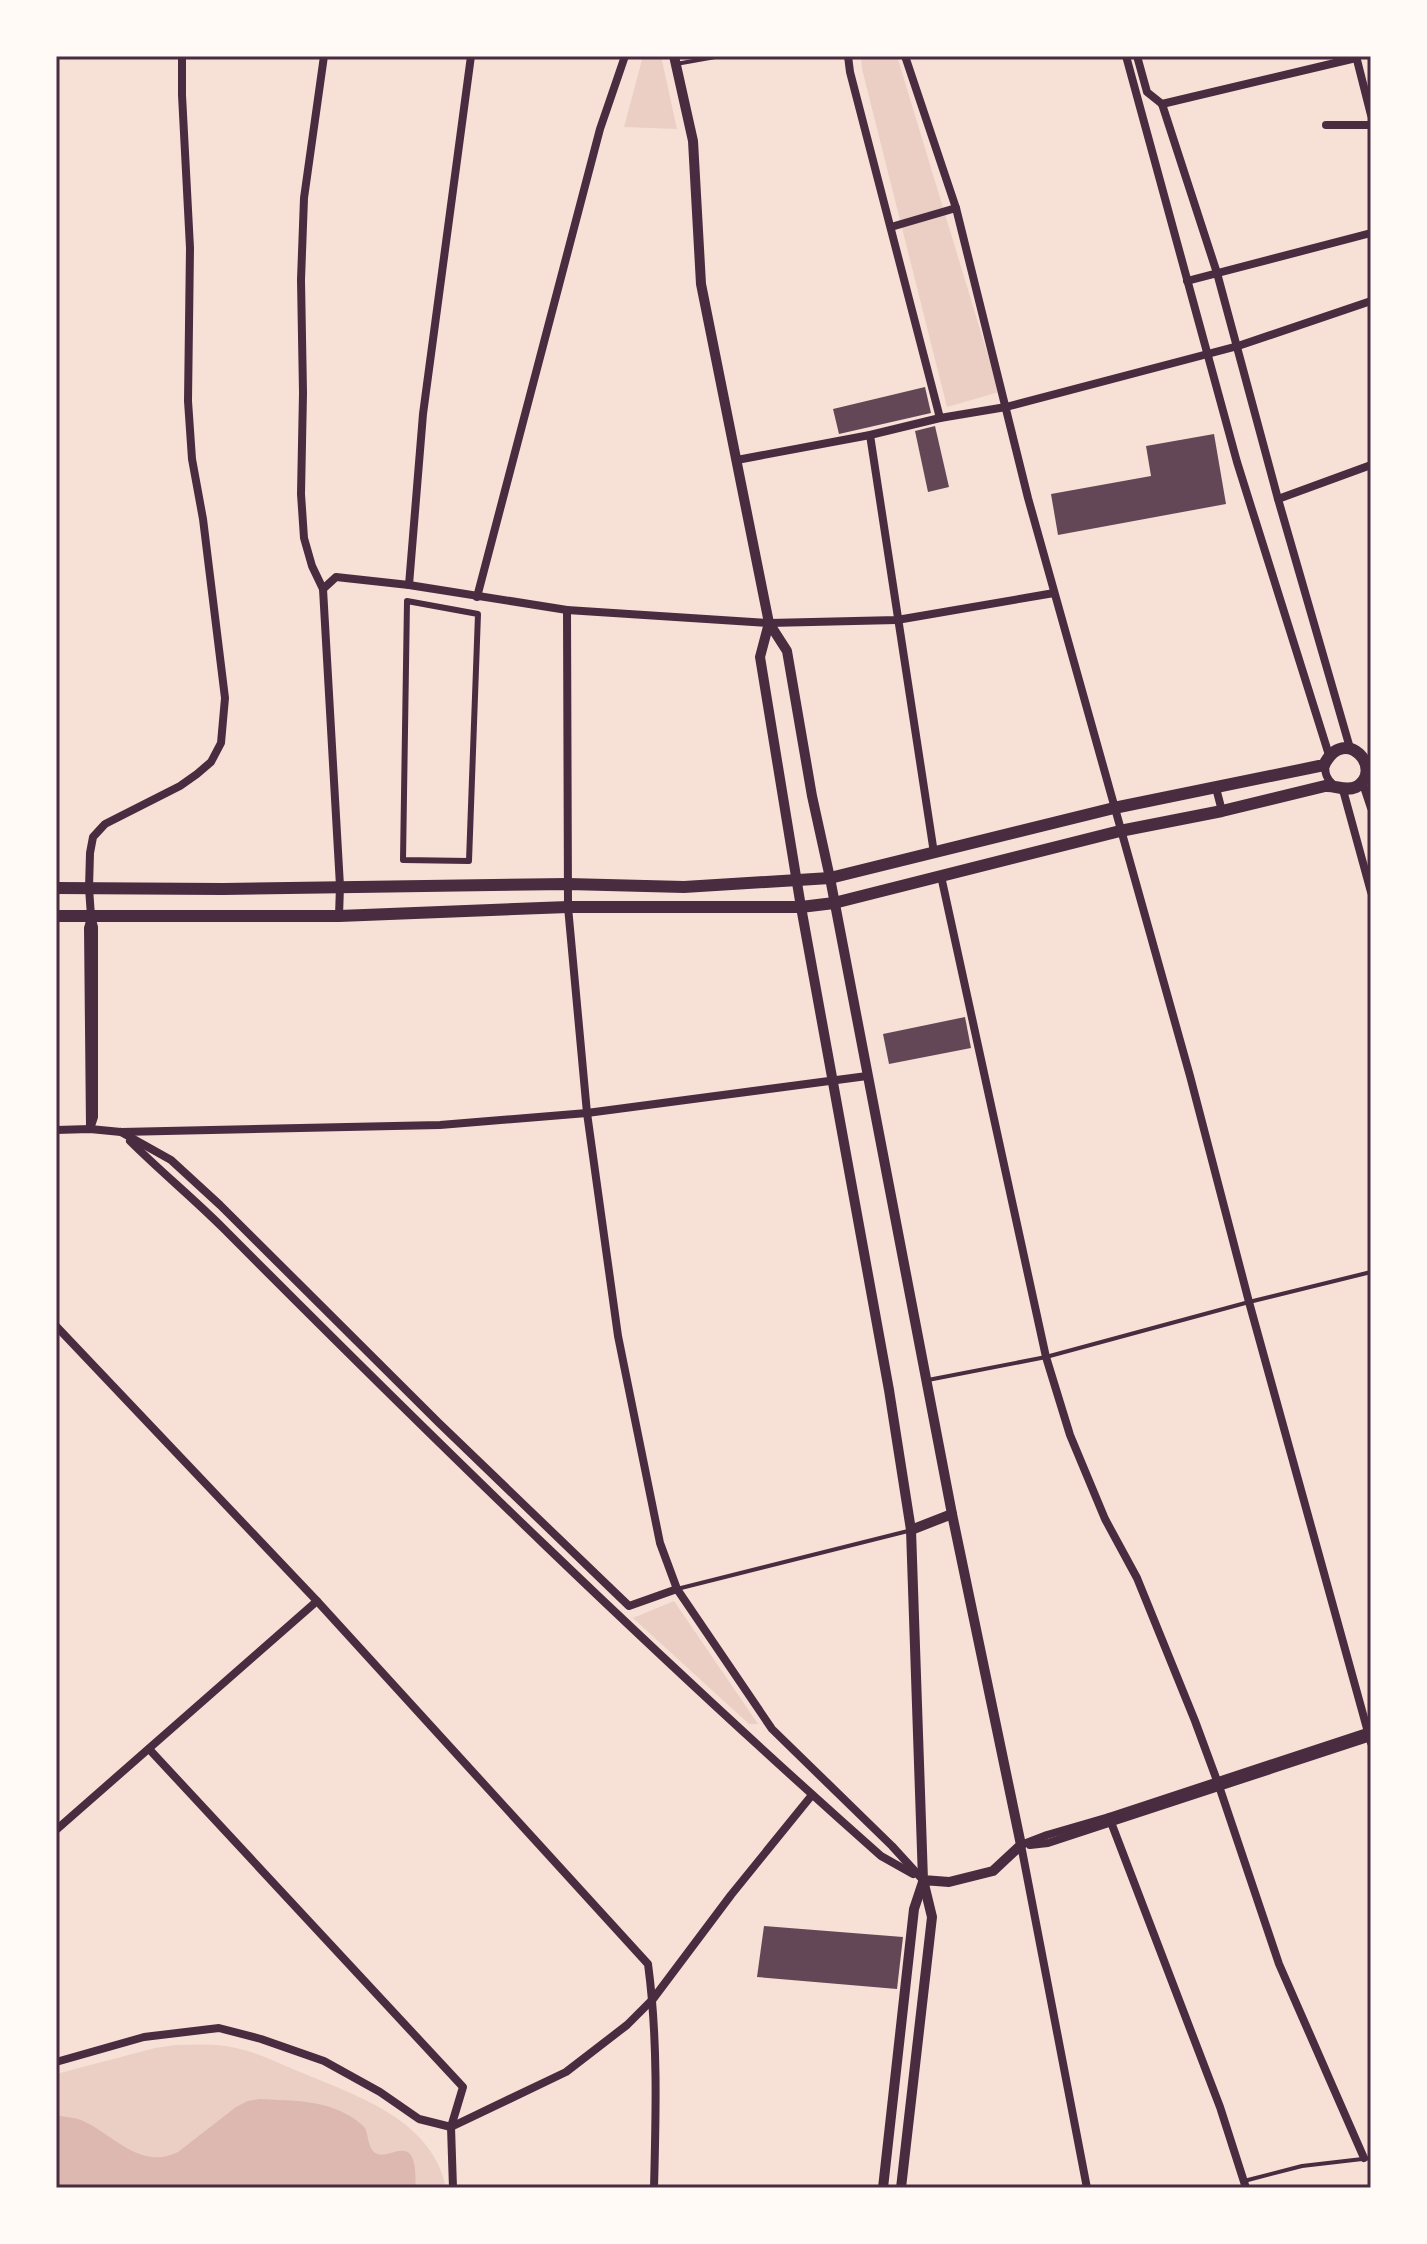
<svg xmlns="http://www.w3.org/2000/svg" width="1427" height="2244" font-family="'Nunito Sans',sans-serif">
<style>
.green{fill:#ebcfc5}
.water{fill:#dcb8b0}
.building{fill:#644757}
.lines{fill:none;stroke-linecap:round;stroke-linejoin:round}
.service{stroke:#4a2c40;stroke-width:4}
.pedestrian{stroke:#4a2c40;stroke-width:6}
.minor{stroke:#4a2c40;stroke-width:8}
.tertiary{stroke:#4a2c40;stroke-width:10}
.secondary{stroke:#4a2c40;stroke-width:12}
.neatline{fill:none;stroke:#4a2c40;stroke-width:3}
</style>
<rect width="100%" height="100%" fill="#f7e1d7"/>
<g class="green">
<path d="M643,56H661L677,129L624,127Z"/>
<path d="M861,56H897L999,392L947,407L862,69Z"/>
<path d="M674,1601L758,1724H749L633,1618Z"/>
<path d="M175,2045C195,2045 216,2043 236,2048C260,2053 282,2065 305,2074C360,2097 433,2121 446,2188H56V2074L155,2048Z"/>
</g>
<path class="water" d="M259,2099C293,2101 327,2099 356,2120C357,2121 365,2127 365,2128C368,2134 368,2146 373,2151C384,2164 408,2136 414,2163C416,2171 415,2180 416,2188H56V2115C64,2117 73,2117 81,2120C112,2133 140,2171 178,2152L236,2107L248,2101Z"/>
<g class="building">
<path d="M925,387L931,413L839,434L833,409Z"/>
<path d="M935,426L949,487L928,492L915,431Z"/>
<path d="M1214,434L1226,504L1058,535L1051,494L1151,476L1146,446Z"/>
<path d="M965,1017L971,1048L889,1064L883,1034Z"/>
<path d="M764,1926L903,1937L897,1989L757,1977Z"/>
</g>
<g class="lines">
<g class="service">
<path d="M676,64L721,56"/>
<path d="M928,1380L1046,1357L1249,1302L1371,1272"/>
<path d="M677,1589L908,1531"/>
<path d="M1244,2181L1302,2166L1371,2158"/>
</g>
<path class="pedestrian" d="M407,601L478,614L469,861L403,860Z"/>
<g class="minor">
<path d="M848,56L850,72L940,418"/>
<path d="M905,56L956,208L1028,498L1190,1076L1249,1302L1371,1743"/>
<path d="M1126,56L1237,462L1329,755C1321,771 1326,783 1343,790L1371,892"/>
<path d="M1137,56L1147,92L1162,104L1217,273L1278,499L1350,748"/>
<path d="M1356,56L1371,115"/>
<path d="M1162,104L1356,58"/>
<path d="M1326,125H1371"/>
<path d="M891,227L956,208"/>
<path d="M1187,281L1371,233"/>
<path d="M870,435L934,853"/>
<path d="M737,460L870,435L940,418L1006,407L1238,346L1371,301"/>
<path d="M1278,499L1371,465"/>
<path d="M409,585L423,414L471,56"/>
<path d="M323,589L312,566L304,538L301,494L303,393L301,280L304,198L324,56"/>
<path d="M477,597L600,129L625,56"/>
<path d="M567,610L769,623L897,620L1054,593"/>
<path d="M1362,781L1371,808"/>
<path d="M1216,788L1222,811"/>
<path d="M941,876L1046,1357L1070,1435L1105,1519L1137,1578L1195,1721L1219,1786L1279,1964L1364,2158"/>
<path d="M339,916L340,886L323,589L336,577L409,585L567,610L568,907L587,1113L618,1336L660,1543L677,1589"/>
<path d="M90,921L88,928L90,1127"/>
<path d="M90,1129L94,1117V927L91,916L89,888L90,853L93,837L105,824L180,786L197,774L211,762L221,743L225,698L203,519L192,459L188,401L190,248L182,95V56"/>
<path d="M56,1130L90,1129L121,1132L440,1125L587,1113L867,1076"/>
<path d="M121,1132L171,1160L220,1205L439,1423L629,1606L677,1589L772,1729L892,1846L923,1880"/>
<path d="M130,1141C160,1171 193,1198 223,1228C437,1443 654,1655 881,1856L913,1874"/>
<path d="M56,1326L317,1601L648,1964C658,2038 656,2113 654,2188"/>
<path d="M149,1749L463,2087L451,2127L453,2188"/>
<path d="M1109,1817L1220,2107L1246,2188"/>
<path d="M56,1830L317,1601"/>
<path d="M1021,1845L1047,1835L1109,1817L1370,1731"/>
<path d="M1021,1845L1087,2188"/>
<path d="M1030,1845L1048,1843L1371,1737"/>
<path d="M56,2062L144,2037L219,2028L261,2039L324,2061L380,2092L419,2119L451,2127L566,2072L627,2025L653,1999L731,1895L812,1795"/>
</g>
<g class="tertiary">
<path d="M674,56L693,141L701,284L769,623"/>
<path d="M911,1530L952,1514"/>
<path d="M883,2188L914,1909L923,1882"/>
<path d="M901,2188L932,1917L923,1880L911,1530L889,1390L801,907L760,657L769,623L787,651L812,796L830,878L952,1514L1021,1845L993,1871L949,1882L923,1880"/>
</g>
<path class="secondary" d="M56,888L223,889L568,884L684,887L830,878L1114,808L1324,765C1345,723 1386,770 1356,787C1345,792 1336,785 1325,786L1222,811L1120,831L834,903L801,907H568L339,916H56"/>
</g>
<rect width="1427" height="2244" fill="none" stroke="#fffaf5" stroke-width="116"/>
<rect x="58" y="58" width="1311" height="2128" class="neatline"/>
</svg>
